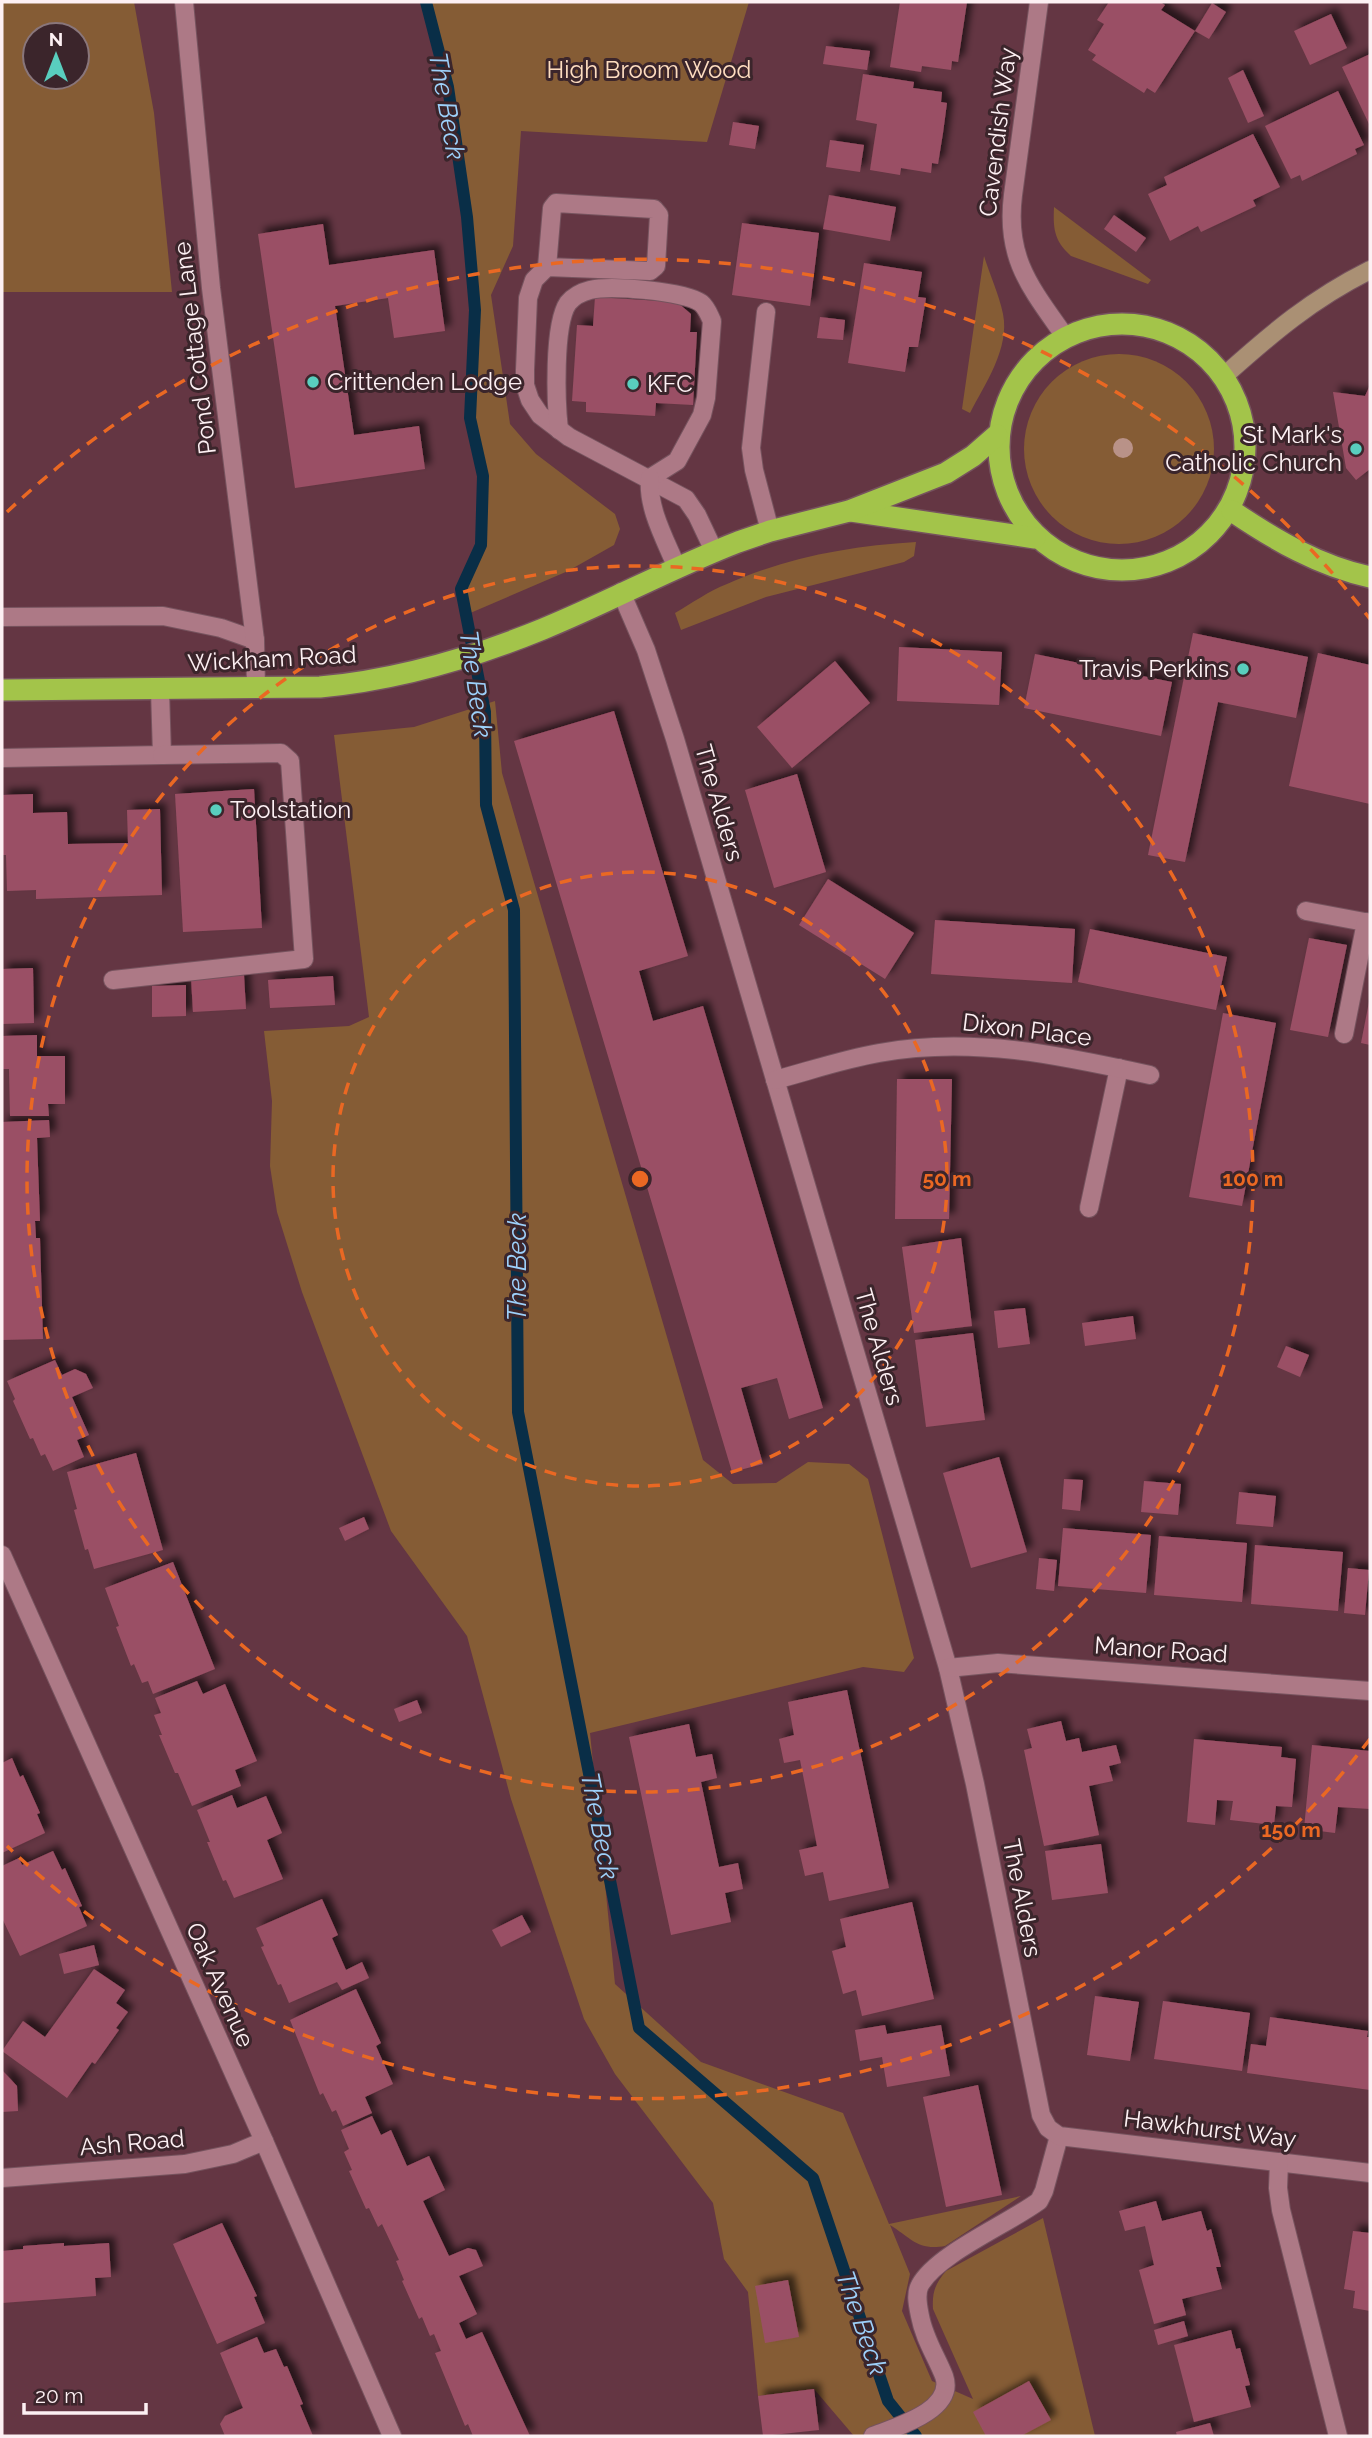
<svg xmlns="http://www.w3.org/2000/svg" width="1372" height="2438" font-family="Raleway,sans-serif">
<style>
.green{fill:#855c35;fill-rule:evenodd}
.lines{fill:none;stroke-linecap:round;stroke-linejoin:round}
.stream{stroke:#092e47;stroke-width:12}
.building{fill:#9a5065;filter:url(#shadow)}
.lane-casing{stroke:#76535e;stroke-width:20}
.street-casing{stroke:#76535e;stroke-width:20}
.secondary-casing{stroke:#76535e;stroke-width:20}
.highway-casing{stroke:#76535e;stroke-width:24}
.lane{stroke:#ad7986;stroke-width:18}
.street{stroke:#ad7986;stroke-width:18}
.secondary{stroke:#aa9074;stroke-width:18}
.highway{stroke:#a3c44a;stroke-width:21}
.tree{fill:#b99288}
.ring{fill:none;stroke:#ea6823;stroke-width:3.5;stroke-dasharray:12 9}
.poi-dot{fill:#59cebe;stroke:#3b252b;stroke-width:2.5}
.labels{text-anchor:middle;stroke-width:6;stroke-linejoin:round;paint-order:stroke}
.park-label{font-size:24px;fill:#feddc0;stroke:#3b252b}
.street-label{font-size:24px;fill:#fdf0f3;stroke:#3b252b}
.poi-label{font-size:24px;fill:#fdf0f3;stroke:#3b252b;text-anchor:start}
.water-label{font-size:26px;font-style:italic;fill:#9dd0fa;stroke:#3b252b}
.centre{fill:#ea6823;stroke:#3b252b;stroke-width:3.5}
.ring-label{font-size:21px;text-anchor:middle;font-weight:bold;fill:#ea6823;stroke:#3b252b;stroke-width:6;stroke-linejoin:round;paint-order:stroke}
</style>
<defs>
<filter id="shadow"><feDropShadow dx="6" dy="-6" stdDeviation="3.5" flood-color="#0009"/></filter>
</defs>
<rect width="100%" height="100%" fill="#643643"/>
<g class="green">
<path d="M2,2H134L154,113L172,292H2ZM77,35V77H35V35Z"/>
<path d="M427,2H749L707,142L521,131L513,246L491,295L510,424L536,454L615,514L620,529L614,545L568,571L468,614L464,587L485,550L486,476L472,418L477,312L470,218L451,87Z"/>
<path d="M1054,207L1151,280L1148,284L1071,256C1054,241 1053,229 1054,207Z"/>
<path d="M984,256C990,275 999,295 1003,314C1010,348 985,384 970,413L962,409Z"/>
<circle cx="1119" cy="449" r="95"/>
<path d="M916,542L914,556L904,562L766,597L681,630L675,613C692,603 709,591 727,584C788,557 850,546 916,542Z"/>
<path d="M495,701L502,773L703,1460L733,1484L776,1483L808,1462L849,1464L868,1479L914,1658L904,1672L863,1667L590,1733L615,1984L701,2062L843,2113L889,2224L1021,2196L945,2246C918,2251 911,2238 890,2225L910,2274L902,2311L932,2381L973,2399L933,2309C932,2292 935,2284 946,2271L1043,2218L1095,2436H854L814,2389L758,2396L748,2292L724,2259L713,2203L615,2074L584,2019L511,1799L467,1636L391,1531L302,1292L277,1212L270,1166L272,1101L264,1031L349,1026L369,1017L334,735L414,727Z"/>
</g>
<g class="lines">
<path class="stream" d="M426,2L448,87L467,217L475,310L470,418L483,476L481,545L461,589L485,712L486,805L514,910L518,1412L639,2028L813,2178L888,2401L916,2436"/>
</g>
<g class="building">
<path d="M900,2H967L958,62L952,61L951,70L922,66L921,72L890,67Z"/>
<path d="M1109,2H1160L1165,5L1161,10L1195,31L1155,93L1147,88L1144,93L1092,60L1096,55L1088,50L1104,24L1097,20Z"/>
<path d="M1212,3L1226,12L1209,39L1195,31Z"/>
<path d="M1331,14L1347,48L1310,65L1294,31Z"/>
<path d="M826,46L870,51L867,70L823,64Z"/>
<path d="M1370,54V126L1342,67Z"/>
<path d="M1243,70L1264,116L1248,123L1228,78Z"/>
<path d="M863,74L914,82L913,88L942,92L941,102L947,103L943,133L938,164L932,163L931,173L901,168L900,175L870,170L877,124L856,120Z"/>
<path d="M1338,91L1364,145L1355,149L1357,154L1302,181L1300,175L1291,179L1265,126Z"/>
<path d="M733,122L759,126L755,149L729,145Z"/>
<path d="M1253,134L1280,187L1253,200L1256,206L1201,232L1198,226L1170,241L1148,194L1167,185L1164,177Z"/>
<path d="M830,140L864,145L860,172L826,167Z"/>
<path d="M829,195L896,207L890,241L823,229Z"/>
<path d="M1114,215L1146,238L1136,252L1104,229Z"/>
<path d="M742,223L819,233L810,306L732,295Z"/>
<path d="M323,224L329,265L434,250L445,331L394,338L388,298L335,306L354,435L419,426L425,469L295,488L258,234Z"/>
<path d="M864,263L922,272L918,297L926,298L918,347H909L905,372L848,363Z"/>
<path d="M595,297L677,302L691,314L690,332H697L693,405L656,403L655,416L586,412V402L572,401L577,325L593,326Z"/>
<path d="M820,317L845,320L843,340L817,338Z"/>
<path d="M1370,385V469L1356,480L1346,468L1333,392L1365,396Z"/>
<path d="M1193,633L1308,657L1296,718L1218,702L1185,862L1148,855Z"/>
<path d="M899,647L1002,652L999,705L897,701Z"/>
<path d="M1318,653L1370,665V804L1289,786Z"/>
<path d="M1035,654L1172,682L1161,736L1024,708Z"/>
<path d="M835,661L870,703L792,768L757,727Z"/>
<path d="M614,711L688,956L639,971L653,1021L703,1006L823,1408L789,1419L777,1378L741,1388L763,1464L732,1472L514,741Z"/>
<path d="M797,774L826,872L774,888L745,790Z"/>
<path d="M254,789L262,928L183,932L175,794Z"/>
<path d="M33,794V813L67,812L68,844L128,843L127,810L160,809L162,895L36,899V890L7,891L6,855H2V795Z"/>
<path d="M828,879L914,933L885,979L799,925Z"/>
<path d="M935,920L1075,929L1072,983L931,974Z"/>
<path d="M1090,929L1227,957L1216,1010L1078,982Z"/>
<path d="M1309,938L1347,945L1328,1037L1290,1030Z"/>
<path d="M33,968L34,1023L2,1024V969Z"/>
<path d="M244,975L246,1009L193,1012L191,978Z"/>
<path d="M333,976L335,1005L270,1008L268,980Z"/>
<path d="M186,985V1016L152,1017V986Z"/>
<path d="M1369,1002H1370V1045L1361,1043Z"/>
<path d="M1223,1013L1276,1023L1242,1206L1189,1197Z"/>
<path d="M37,1035V1056H65V1104H48L49,1116H10L9,1069H2V1036Z"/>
<path d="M897,1079H952L949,1219H895Z"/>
<path d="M49,1120L50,1137L37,1138L40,1221H35L36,1238H40L43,1339L2,1340V1122Z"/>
<path d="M961,1238L972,1326L914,1333L902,1247Z"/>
<path d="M1025,1308L1030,1344L998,1348L994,1311Z"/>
<path d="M1133,1316L1136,1339L1085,1346L1082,1323Z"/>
<path d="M973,1333L985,1420L926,1427L915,1340Z"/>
<path d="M1286,1346L1309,1355L1300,1377L1277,1367Z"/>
<path d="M55,1360L62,1375L75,1369L86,1374L93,1388L72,1397L89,1435L77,1440L84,1457L53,1471L45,1454L41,1456L33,1438L30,1439L13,1401L15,1399L7,1381Z"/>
<path d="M136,1453L163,1550L94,1569L88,1549L85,1550L74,1510L77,1509L67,1472Z"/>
<path d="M999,1457L1027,1552L971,1568L943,1473Z"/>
<path d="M1064,1479L1083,1480L1080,1511L1062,1509Z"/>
<path d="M1144,1481L1181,1484L1178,1515L1141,1512Z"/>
<path d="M1239,1492L1276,1496L1273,1527L1236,1524Z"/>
<path d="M364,1517L369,1529L345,1541L339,1528Z"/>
<path d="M1063,1528L1151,1535L1146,1593L1058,1586Z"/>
<path d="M1159,1536L1247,1543L1242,1602L1154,1595Z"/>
<path d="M1255,1545L1343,1552L1338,1611L1251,1604Z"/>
<path d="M1039,1558L1057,1560L1054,1591L1036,1589Z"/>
<path d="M173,1562L215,1669L153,1694L148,1681L142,1683L134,1664L131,1666L116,1627L119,1626L105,1588Z"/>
<path d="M1348,1568L1369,1570L1365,1615L1344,1613Z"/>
<path d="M197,1681L203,1694L225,1684L257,1761L235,1770L241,1786L192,1806L178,1773H175L159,1735H162L154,1715L161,1713L155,1698Z"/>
<path d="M847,1690L889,1888L829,1901L823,1872L805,1876L799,1850L817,1846L800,1760L784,1763L779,1739L794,1735L788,1702Z"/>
<path d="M417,1700L422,1713L399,1722L394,1709Z"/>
<path d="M1061,1721L1066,1741L1079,1738L1082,1752L1116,1745L1121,1763L1109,1766L1113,1781L1089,1786L1099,1835L1044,1846L1024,1750L1032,1748L1027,1729Z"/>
<path d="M689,1724L696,1757L712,1754L717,1778L701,1782L719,1867L738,1863L743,1889L725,1893L731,1922L671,1935L629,1737Z"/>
<path d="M1194,1739L1282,1747L1281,1757L1296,1759L1292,1807L1276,1806L1274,1825L1230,1820L1233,1801L1217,1800L1215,1825L1187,1822Z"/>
<path d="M1312,1745L1370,1751V1809L1338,1807L1335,1833L1304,1829Z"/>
<path d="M12,1758L20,1777L23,1775L40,1813L37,1814L45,1833L2,1853V1763Z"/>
<path d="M232,1795L237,1808L266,1796L282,1833L267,1840L283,1879L234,1898L226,1880L223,1881L207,1842H210L197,1810Z"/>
<path d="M1101,1844L1108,1893L1052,1900L1045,1851Z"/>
<path d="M53,1851L62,1870L65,1868L82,1906L79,1907L87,1926L20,1956L2,1918V1866L19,1858L22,1865Z"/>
<path d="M322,1899L338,1935L332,1938L346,1970L362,1962L369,1978L342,1990L337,1982L289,2003L281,1984L278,1985L261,1947L264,1946L256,1928Z"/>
<path d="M912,1902L934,1999L862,2016L856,1990L843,1994L832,1951L846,1947L840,1919Z"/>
<path d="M522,1915L531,1932L501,1947L492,1930Z"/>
<path d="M94,1945L99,1965L64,1974L59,1954Z"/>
<path d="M94,1969L125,1990L116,2003L128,2012L116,2028L119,2030L95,2064L92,2062L67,2098L2,2051L23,2021L45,2037Z"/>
<path d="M356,1989L381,2043L376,2046L393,2084L365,2097L372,2113L343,2126L336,2110L332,2112L323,2093L320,2095L290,2020Z"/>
<path d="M1095,1996L1139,2002L1130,2061L1087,2055Z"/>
<path d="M1163,2001L1250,2013L1242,2071L1154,2059Z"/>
<path d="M1270,2017L1368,2031L1367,2037H1370V2090L1247,2073L1251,2044L1266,2046Z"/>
<path d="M885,2025L887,2034L941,2025L950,2076L887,2087L882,2057L860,2061L855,2030Z"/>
<path d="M2,2070L17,2086L18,2111L2,2112Z"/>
<path d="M978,2085L1002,2195L946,2207L923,2097Z"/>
<path d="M372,2116L381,2135L391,2130L407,2166L429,2156L445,2190L423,2201L449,2256L468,2248L476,2250L483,2266L459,2276L477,2314L459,2323L466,2339L482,2332L530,2436H473L468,2424L465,2426L435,2353L441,2351L434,2334L430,2336L422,2317L419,2319L402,2281L404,2280L396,2261L399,2260L382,2224L378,2227L369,2208L366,2209L349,2171L352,2170L344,2152L349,2149L341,2130Z"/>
<path d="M1156,2201L1162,2221L1201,2211L1207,2231L1211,2229L1221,2267H1216L1222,2289L1182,2299L1186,2315L1154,2324L1139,2270L1154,2265L1145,2226L1125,2231L1119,2211Z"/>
<path d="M222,2223L257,2296L254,2297L265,2323L217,2344L173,2244Z"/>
<path d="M1353,2231L1370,2233V2311L1353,2308L1355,2291L1344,2289Z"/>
<path d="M64,2243V2246L109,2243L111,2277L95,2278L96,2296L2,2303V2251L23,2249V2246Z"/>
<path d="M788,2280L799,2337L765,2343L755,2286Z"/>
<path d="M1184,2321L1188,2336L1158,2345L1154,2330Z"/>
<path d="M1231,2330L1236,2349L1240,2348L1250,2385L1245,2386L1251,2407L1194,2422L1174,2345Z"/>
<path d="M257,2337L264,2353L276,2349L284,2367L287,2366L303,2404L300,2405L313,2436H225L220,2424L225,2416L243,2408L220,2353Z"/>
<path d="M1029,2381L1051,2420L1021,2436H986L973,2412Z"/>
<path d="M814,2389L819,2430L763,2436L758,2396Z"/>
<path d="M1210,2423L1214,2436H1177L1176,2432Z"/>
</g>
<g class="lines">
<defs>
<g id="lane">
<path d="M547,267L650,271L656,266L659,215L654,209L556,203L552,208L547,267L534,280L528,298L525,370V385L530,400L540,415L569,437L686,499L697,515L714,551"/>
<path d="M766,312L751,448L754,470L770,531"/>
<path d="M559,430C556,404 553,325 568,303C573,297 582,292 590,290C610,285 685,291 701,303C707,308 709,315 712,321L706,398L702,415L677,461L650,478"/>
<path d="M650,478C647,508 666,541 677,568"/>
<path d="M2,617L163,616L221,628L255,640"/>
<path d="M2,758L162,755L160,690"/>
<path d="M1306,911L1370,923"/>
<path d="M113,980L304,959L290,761L281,753L162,755"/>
<path d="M1344,1034L1366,922"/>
<path d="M1089,1208L1119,1068"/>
<path d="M873,2436C896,2427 956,2410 944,2376C936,2356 924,2338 920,2316C918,2306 915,2294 920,2285C937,2254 1008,2224 1039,2201L1044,2191L1059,2136"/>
</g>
<g id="street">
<path d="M184,2L211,288L255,640L256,688"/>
<path d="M1039,2L1013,195C1005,259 1031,288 1066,338"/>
<path d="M621,592L646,650L675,739L948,1668L975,1784L1041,2115L1048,2128L1059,2136L1370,2173"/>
<path d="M775,1080C809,1071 844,1059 879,1053C971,1036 1060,1055 1150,1075"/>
<path d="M2,1555L264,2141L392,2436"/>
<path d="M948,1668L998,1663L1370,1691"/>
<path d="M1279,2162L1278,2188L1281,2210L1338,2436"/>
<path d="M2,2178L185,2164L233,2154L264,2141"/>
</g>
<path id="secondary" d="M1224,376C1272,333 1312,299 1370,270"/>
<g id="highway">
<circle cx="1122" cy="447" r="123"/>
<path d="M851,511L1035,538"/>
<path d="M1232,511C1275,540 1319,566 1370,577"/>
<path d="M2,690L320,687C396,680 472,658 543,629C609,602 671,568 738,542L770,531L849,511L946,473L973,456L997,435"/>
</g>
</defs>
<use href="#lane" class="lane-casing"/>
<use href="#street" class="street-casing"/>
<use href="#secondary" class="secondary-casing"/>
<use href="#highway" class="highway-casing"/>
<use href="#lane" class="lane"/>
<use href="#street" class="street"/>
<use href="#secondary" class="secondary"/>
<use href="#highway" class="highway"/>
</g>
<circle class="tree" cx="1123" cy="448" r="10"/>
<g class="ring">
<circle cx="640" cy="1179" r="307"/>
<circle cx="640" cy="1179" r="613"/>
<path d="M1370 1739A920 920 0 0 1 7 1846M7 512A920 920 0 0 1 1370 619"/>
</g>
<g class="poi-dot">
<circle cx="313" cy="382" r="7"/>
<circle cx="633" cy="384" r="7"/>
<circle cx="1356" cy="449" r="7"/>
<circle cx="1243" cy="669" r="7"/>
<circle cx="216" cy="810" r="7"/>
</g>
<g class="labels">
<g class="park-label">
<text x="649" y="78">High Broom Wood</text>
</g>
<g class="street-label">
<text transform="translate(998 132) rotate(-83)" y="8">Cavendish Way</text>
<text transform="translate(195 348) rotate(-97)" y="8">Pond Cottage Lane</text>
<text transform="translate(272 659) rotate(-3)" y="8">Wickham Road</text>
<text transform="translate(719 803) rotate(74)" y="8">The Alders</text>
<text transform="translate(1027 1030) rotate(7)" y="8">Dixon Place</text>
<text transform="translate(879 1347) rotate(74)" y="8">The Alders</text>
<text transform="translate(1161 1650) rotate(4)" y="8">Manor Road</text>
<text transform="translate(1022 1898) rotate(79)" y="8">The Alders</text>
<text transform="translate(220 1985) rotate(66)" y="8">Oak Avenue</text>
<text transform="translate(1210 2129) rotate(7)" y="8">Hawkhurst Way</text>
<text transform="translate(132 2143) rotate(-5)" y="8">Ash Road</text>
</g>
<g class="poi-label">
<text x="327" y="390">Crittenden Lodge</text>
<text x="647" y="392">KFC</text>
<text x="1342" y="443" text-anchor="end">St Mark's<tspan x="1342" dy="28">Catholic Church</tspan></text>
<text x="1229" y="677" text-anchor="end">Travis Perkins</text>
<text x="230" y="818">Toolstation</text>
</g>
<g class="water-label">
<text transform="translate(447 106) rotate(80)" y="9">The Beck</text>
<text transform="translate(476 684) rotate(82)" y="9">The Beck</text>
<text transform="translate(517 1267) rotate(-90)" y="9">The Beck</text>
<text transform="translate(600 1826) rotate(79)" y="9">The Beck</text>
<text transform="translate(862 2323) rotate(71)" y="9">The Beck</text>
</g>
</g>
<circle cx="640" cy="1179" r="10" class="centre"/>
<g class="ring-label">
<text x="947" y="1186">50 m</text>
<text x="1253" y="1186">100 m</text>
<text x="1291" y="1837">150 m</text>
</g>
<rect width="1372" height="2438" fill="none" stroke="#fdf0f3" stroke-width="7"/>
<g transform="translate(56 56)"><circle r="33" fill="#3b252b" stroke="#89767b" stroke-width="2"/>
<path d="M0-5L12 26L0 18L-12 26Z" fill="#59cebe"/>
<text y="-10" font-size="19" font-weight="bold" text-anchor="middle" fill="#fdf0f3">N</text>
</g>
<path d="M24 2403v10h122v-10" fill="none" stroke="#fdf0f3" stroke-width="3.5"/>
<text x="35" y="2403" font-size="21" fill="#fdf0f3" stroke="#3b252b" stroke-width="5" paint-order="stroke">20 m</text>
</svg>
